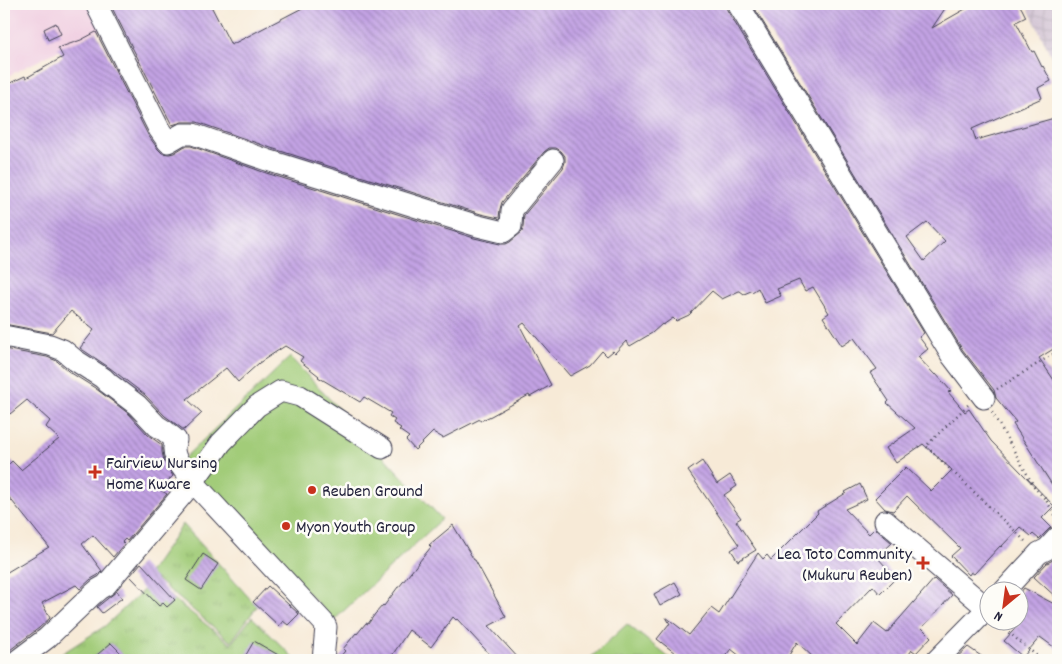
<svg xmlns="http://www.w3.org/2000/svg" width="1062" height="664" font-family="Dekko,sans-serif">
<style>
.built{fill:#f1d0e2}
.industrial{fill:url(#industrial-grid)}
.grass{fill:url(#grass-tufts);stroke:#62775a}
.garden{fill:#a2cc79;stroke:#62775a}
.building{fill:url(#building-back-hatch);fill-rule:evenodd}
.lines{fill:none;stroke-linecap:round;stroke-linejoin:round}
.minor-casing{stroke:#424052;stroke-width:23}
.path{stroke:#424052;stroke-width:2.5;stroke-dasharray:1 4;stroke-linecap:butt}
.minor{stroke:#fff;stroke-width:21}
.poi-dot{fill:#c8321e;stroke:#fdfcf7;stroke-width:2}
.labels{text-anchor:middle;stroke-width:5;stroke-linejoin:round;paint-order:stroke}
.poi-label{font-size:18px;fill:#22223b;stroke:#fdfcf7;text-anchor:start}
</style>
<defs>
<pattern id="industrial-grid" width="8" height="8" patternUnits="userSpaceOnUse" patternTransform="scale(1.25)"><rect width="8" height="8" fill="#cebed0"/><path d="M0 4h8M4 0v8" fill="none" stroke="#b1a3b4"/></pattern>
<pattern id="grass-tufts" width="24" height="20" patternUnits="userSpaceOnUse" patternTransform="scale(1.25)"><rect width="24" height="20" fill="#a2cc79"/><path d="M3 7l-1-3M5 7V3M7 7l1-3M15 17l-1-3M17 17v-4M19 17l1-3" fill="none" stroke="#8baf6a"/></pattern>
<pattern id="building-back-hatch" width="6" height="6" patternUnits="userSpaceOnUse" patternTransform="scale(1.25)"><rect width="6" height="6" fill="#c3a3e4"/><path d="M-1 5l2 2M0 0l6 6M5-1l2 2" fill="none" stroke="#9e84ba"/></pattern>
</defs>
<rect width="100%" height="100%" fill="#fdfcf7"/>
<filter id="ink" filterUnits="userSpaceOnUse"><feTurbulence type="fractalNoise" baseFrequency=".02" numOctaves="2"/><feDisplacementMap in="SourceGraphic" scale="10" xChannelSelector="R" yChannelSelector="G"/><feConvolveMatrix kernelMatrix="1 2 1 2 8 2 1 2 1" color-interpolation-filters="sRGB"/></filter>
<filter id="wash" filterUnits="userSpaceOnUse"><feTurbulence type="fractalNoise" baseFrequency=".0096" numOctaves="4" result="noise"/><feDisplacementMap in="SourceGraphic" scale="20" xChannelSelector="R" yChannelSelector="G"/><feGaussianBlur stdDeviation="1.12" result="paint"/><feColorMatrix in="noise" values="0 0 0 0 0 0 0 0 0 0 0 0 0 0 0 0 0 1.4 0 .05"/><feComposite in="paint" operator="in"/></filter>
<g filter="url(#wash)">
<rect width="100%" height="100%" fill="#f7ead7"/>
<path class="built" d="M4,4H90L103,28L4,78Z"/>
<path class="industrial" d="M1026,4H1058V70Z"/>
<g class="grass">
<path d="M183,524L253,602L258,605L231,642L149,573Z"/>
<path d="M152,582L231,644L252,617L296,660H52L105,626Z"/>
</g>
<g class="garden">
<path d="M290,357L442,519L334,620L181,461Z"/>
<path d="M627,624L672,660H588Z"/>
</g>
<g id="blocks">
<g class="building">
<path d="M110,4H210L231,45L310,4H726L727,10L924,333L919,337L928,349L918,357L935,375L936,374L951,391L948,392L965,412L969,409L991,441L1054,506L1042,518L1051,527L1039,539L1033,534L1031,536L1020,527L1001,547L1000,546L974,574L971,572L969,575L951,556L960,548L907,496L893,511L885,509L875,498L906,467L931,491L952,470L923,444L896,463L886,448L915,428L887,403L889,401L870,373L877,369L854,338L842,346L823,317L829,313L813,287L805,291L799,280L777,289L781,296L765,303L758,288L752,292L751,291L744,294L740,291H739L722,299L712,291L689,315L676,321L673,318L663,325L662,324L652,333L630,346L626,341L615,353L613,351L607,356L602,351L590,365L570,376L524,323L520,326L551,385L530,397L529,395L491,416L480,421V419L443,438L433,432L415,450L406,440L409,437L399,430L401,428L393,423L395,420L389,416L391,413L364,397L360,402L318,377L319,376L300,361L303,357L285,346L259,363L238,382L226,368L206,384L187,399L202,413L184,430L165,416L145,395L110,368L80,348L94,330L71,311L52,333L4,324V86L25,76L26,78L63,57L58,48L81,40L96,32L148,135L158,149L162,153L169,154L174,153L185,146H191L263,172L474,238L500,244H506L510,242L522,232L523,227L524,215L563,168L565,162V156L561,151L556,148H549L544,152L502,202L500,209L499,218L481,214L271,148L197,122H182L172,125Z"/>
<path d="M752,4H948L932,28L974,4H1019L1022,9L1026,17L1016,22L1032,52L1034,51L1042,67L1043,66L1051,81L1038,88L1042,98L972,129L976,140L1058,117V346L1039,358L1058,386V494L1013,424L1016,422L996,398L994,390L962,349ZM927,222L945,241L924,261L907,237Z"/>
<path d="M56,23L61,34L48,40L44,29Z"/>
<path d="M4,349L47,357L57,361L68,371L95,388L129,414L148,435L162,445V452L164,461L173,476L159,489L167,494L127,541L125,539L122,542L124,544L113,557L93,535L82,544L102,571L98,575L91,579L80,589L76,585L42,603L50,618L39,628L10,650L4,659V574L49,547L4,491V469L12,461L21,470L59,439L46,427L50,421L27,400L10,414L4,406Z"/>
<path d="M702,461L717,484L730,475L737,486L724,495L741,518L736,521L756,550L738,561L731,550L739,545L688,471Z"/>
<path d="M860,484L867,499L845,509L869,534L875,528L892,543L877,557L896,578L880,594L873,586L836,624L857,645L874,623L887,633L934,579L952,595L922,628L931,637L916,653L912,650L905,660H816L797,642L786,660H745L731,649L722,660H684L657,639L669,624H670L666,617L689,635L711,608L719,614L758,553L763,559L767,555L771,560L818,513L817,511L846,493L845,492Z"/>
<path d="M453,525L474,560H475L506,617L489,626L520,660H495L457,619L456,620L453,617L431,647L409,630L389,660H337L345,651L343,649L356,633L357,634L366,623L368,624L375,614L383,605L384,606L398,587H399L431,547L429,545Z"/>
<path d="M203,554L218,564L201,590L186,580Z"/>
<path d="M1058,555V599L1034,577L1047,563L1053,560Z"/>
<path d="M141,563L175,600L167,607L163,603L159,606L130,576Z"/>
<path d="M675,582L682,594L660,606L654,594Z"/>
<path d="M268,586L299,614L288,625L283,621L279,626L253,602Z"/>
<path d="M1024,588L1058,606V650L1040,637L1023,657L1004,641L1020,623V593Z"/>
<path d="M117,591L122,598L102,613L97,607Z"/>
<path d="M254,641L287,660H243Z"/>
<path d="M111,643L128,660H91Z"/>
<path d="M968,647L987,660H954Z"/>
</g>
</g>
</g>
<g filter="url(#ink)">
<use href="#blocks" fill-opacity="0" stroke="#424052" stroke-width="1"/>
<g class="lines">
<defs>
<g id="minor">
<path d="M96,4L159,129L168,142L182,134H193L267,160L478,226L503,232L511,226L512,210L553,160"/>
<path d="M738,4L952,356L984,398"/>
<path d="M4,336L50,345L63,350L75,360L103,378L108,383L137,405L157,426L165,431L176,440C168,456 185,470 193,482L324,623L326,627L323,660"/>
<path d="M885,521L988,609"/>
<path d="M1003,592L1039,553L1047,549L1058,537"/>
<path d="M18,660L47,638L92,595L99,589L106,585L193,482L221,443L257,406L281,391L300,396L382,448"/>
<path d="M937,660L990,606"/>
</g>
</defs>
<use href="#minor" class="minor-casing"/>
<g class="path">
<path d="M997,389L1058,351"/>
<path d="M968,405L926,446L1025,541"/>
<path d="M992,412L1035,488L1046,500L1058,520"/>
<path d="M997,623L1042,660"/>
</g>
<use href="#minor" class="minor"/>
</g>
</g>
<g class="poi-dot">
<path d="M92.5 464.5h5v5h5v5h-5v5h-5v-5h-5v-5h5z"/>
<circle cx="312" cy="490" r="5"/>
<circle cx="286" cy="526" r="5"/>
<path d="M920.5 555.5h5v5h5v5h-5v5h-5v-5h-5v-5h5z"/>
</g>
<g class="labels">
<g class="poi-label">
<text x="106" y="468">Fairview Nursing<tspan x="106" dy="21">Home Kware</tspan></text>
<text x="322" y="496">Reuben Ground</text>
<text x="296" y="532">Myon Youth Group</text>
<text x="912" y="559" text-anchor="end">Lea Toto Community<tspan x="912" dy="21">(Mukuru Reuben)</tspan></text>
</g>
</g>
<rect width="1062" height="664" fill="none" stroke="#fdfcf7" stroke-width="20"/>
<g transform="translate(1004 606) rotate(209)"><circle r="24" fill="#fdfcf7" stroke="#a5a5ac"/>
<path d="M0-4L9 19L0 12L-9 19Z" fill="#c8321e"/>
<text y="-8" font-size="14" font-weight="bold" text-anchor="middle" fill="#22223b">N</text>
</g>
</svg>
